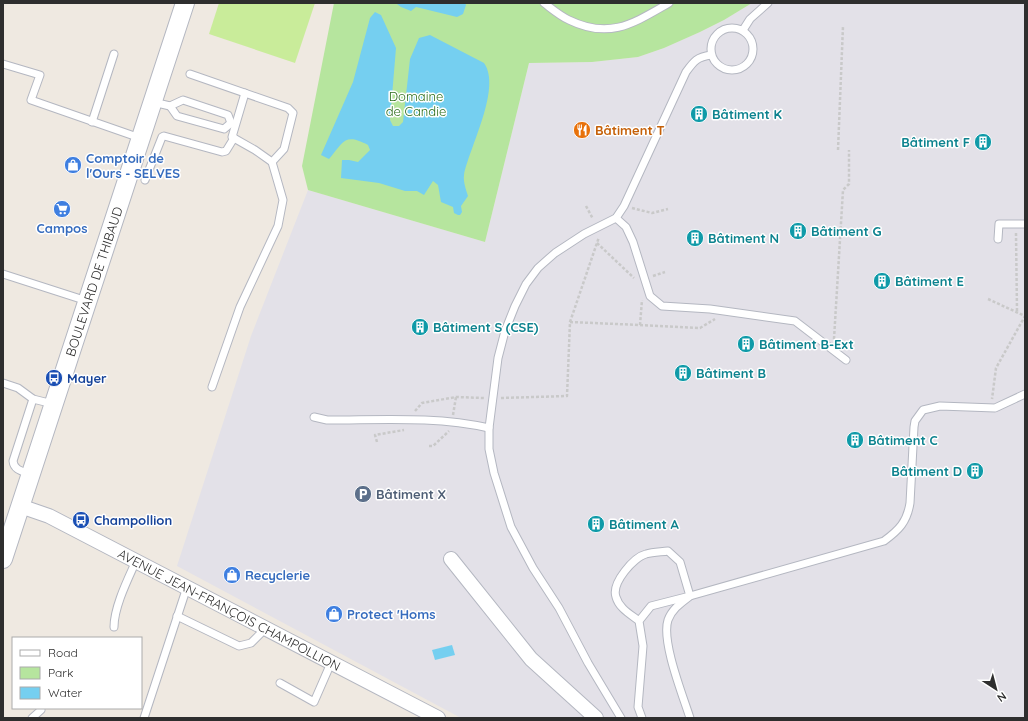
<svg xmlns="http://www.w3.org/2000/svg" width="1028" height="721" font-family="Quicksand,sans-serif">
<style>
.industrial{fill:#e3e1e8}
.green{fill:#b6e59e}
.pitch{fill:#c9ec9a}
.water{fill:#75cff0}
.lines{fill:none;stroke-linecap:round;stroke-linejoin:round}
.service-casing{stroke:#b4b7c1;stroke-width:9}
.minor-casing{stroke:#b4b7c1;stroke-width:16}
.tertiary-casing{stroke:#b4b7c1;stroke-width:20}
.path{stroke:#c9c9c9;stroke-width:2.5;stroke-dasharray:3 2;stroke-linecap:butt}
.service{stroke:#fff;stroke-width:7}
.minor{stroke:#fff;stroke-width:14}
.tertiary{stroke:#fff;stroke-width:18}
.labels{text-anchor:middle;stroke-width:3;stroke-linejoin:round;paint-order:stroke}
.park-label{font-size:13px;fill:#2c6e1b;stroke:#fff}
.culture-label{font-size:13px;font-weight:bold;fill:#0d838f;stroke:#fff;text-anchor:start}
.food-label{font-size:13px;font-weight:bold;fill:#c56008;stroke:#fff;text-anchor:start}
.shop-label{font-size:13px;font-weight:bold;fill:#366cbe;stroke:#fff;text-anchor:start}
.street-label{font-size:13px;fill:#2e2e2e;stroke:#fff}
.transit-label{font-size:13px;font-weight:bold;fill:#164399;stroke:#fff;text-anchor:start}
.service-label{font-size:13px;font-weight:bold;fill:#4e5e75;stroke:#fff;text-anchor:start}
</style>
<rect width="100%" height="100%" fill="#efe9e1"/>
<path class="industrial" d="M752,3H1025V718H461L177,566L251,336L308,190L485,242L529,63L592,62L638,57L664,48L700,32L724,20Z"/>
<path class="green" d="M334,3H752L724,20L700,32L664,48L638,57L592,62L529,63L485,242L308,190L302,166Z"/>
<path class="pitch" d="M219,3H315L295,63L209,34Z"/>
<g class="water">
<path d="M377,3H465L466,5L463,14L457,17L416,7L411,11L401,7L397,4H378Z"/>
<path d="M375,12L381,15L396,48L390,120L393,126H399L403,122L410,59L419,38L430,35L484,63C502,88 469,148 464,175C463,181 466,190 468,196L461,206L462,212L460,215H458L454,213L453,207L441,202L438,185L433,181L424,195L417,191H405L379,183L341,178L342,160H349L358,162L370,150L368,145C345,133 344,141 329,159L321,155L353,82L370,18Z"/>
<path d="M452,645L455,655L435,660L432,650Z"/>
</g>
<g class="lines">
<defs>
<g id="service">
<path d="M544,3C552,9 560,16 569,20C610,40 634,23 669,3"/>
<circle cx="732" cy="49" r="21"/>
<path d="M743,30L750,19L768,3"/>
<path d="M3,64L40,75L31,100L140,138"/>
<path d="M190,74L288,108L293,113L284,149L272,162"/>
<path d="M153,102L170,106L183,100L228,115L231,123"/>
<path d="M170,106L177,116L224,129L231,123"/>
<path d="M92,122L114,54"/>
<path d="M145,180L162,137L164,136L222,152L226,151L234,138"/>
<path d="M616,218L626,227L633,242L650,296L662,306L710,309L795,321L846,360"/>
<path d="M998,239L999,224H1025"/>
<path d="M3,274L87,301"/>
<path d="M3,383L18,388L33,399L53,404"/>
<path d="M212,387L240,307L278,226L283,200L272,162L255,150L232,137L245,93"/>
<path d="M314,417L327,420C381,420 436,416 489,428"/>
<path d="M30,474C22,471 14,470 13,461L33,399"/>
<path d="M177,616L239,646L251,643L266,628"/>
<path d="M639,621C630,614 619,608 616,597C611,583 634,557 646,554C653,552 661,552 668,551L680,562L690,596L651,606L639,621L643,646L638,707L642,718"/>
<path d="M114,627C114,607 128,579 136,561"/>
<path d="M280,683L314,702L331,663"/>
<path d="M32,718L41,710"/>
<path d="M144,718L187,587"/>
<path d="M621,718L588,663L559,608L533,568L511,527L494,473L489,449V428L498,358L505,331L515,306L526,284L538,268L555,253L584,234L616,218L624,206L686,72C694,61 697,57 711,55"/>
<path d="M690,718C683,696 661,641 668,620C672,609 681,603 690,596L884,541C899,530 907,522 910,503L914,427L915,421L923,410L940,406L995,408L1025,394"/>
</g>
<g id="minor">
<path id="s1" d="M20,506L49,516L438,718"/>
<path d="M451,559L531,659L596,718"/>
</g>
<g id="tertiary">
<path id="s2" d="M3,559L185,3"/>
</g>
</defs>
<use href="#service" class="service-casing"/>
<use href="#minor" class="minor-casing"/>
<use href="#tertiary" class="tertiary-casing"/>
<g class="path">
<path d="M838,150L843,26"/>
<path d="M586,206L593,219"/>
<path d="M632,208L652,213L668,209"/>
<path d="M1016,233L1017,312"/>
<path d="M597,243L634,278"/>
<path d="M653,276L665,272"/>
<path d="M988,299L1025,316L996,368L992,399"/>
<path d="M570,322L640,325L642,300"/>
<path d="M640,325L700,328L715,319"/>
<path d="M834,339L843,190L849,184V150"/>
<path d="M501,398L567,396L570,322L599,237"/>
<path d="M415,411L422,403L456,397L484,398"/>
<path d="M453,415L456,397"/>
<path d="M377,442L375,435L404,430"/>
<path d="M429,446H433L449,431"/>
</g>
<use href="#service" class="service"/>
<use href="#minor" class="minor"/>
<use href="#tertiary" class="tertiary"/>
</g>
<defs>
<symbol id="building-disc" viewBox="-11 -11 22 22"><circle r="9.5" fill="#0f9aa8" stroke="#fff"/><path d="M-4-6H4V6H1V3H-1V6H-4ZM-2.5-4.3h1.7v1.8h-1.7ZM.8-4.3h1.7v1.8H.8ZM-2.5-1h1.7V.8h-1.7ZM.8-1h1.7V.8H.8Z" fill="#fff"/></symbol>
<symbol id="restaurant-disc" viewBox="-11 -11 22 22"><circle r="9.5" fill="#e8710a" stroke="#fff"/><path d="M-5-6h1v4h1v-4h1v4h1v-4h1v5L-1.5 .5V6h-2V.5L-5-1ZM5-6V6H3V1.5H1.5Q1.5-4 5-6Z" fill="#fff"/></symbol>
<symbol id="shop-disc" viewBox="-11 -11 22 22"><circle r="9.5" fill="#3f7fe0" stroke="#fff"/><path d="M-5-2.5h2.3a2.7 3.5 0 0 1 5.4 0H5L5.5 6h-11ZM-1.5-2.5h3a1.5 2.3 0 0 0-3 0Z" fill="#fff"/></symbol>
<symbol id="supermarket-disc" viewBox="-11 -11 22 22"><circle r="9.5" fill="#3f7fe0" stroke="#fff"/><path d="M-6-5.5h2.5l.6 2H6L4.5 2H-2.5L-4.4-4H-6ZM-1.5 3.2a1.3 1.3 0 1 0 .1 0ZM3 3.2a1.3 1.3 0 1 0 .1 0Z" fill="#fff"/></symbol>
<symbol id="bus-disc" viewBox="-11 -11 22 22"><circle r="9.5" fill="#1a4fb4" stroke="#fff"/><path d="M-5-6H5V4H4V6H2V4H-2V6H-4V4H-5ZM-3.5-4V0h7V-4ZM-3.5 1.2v1.5H-2V1.2ZM2 1.2v1.5H3.5V1.2Z" fill="#fff"/></symbol>
<symbol id="parking-disc" viewBox="-11 -11 22 22"><circle r="9.5" fill="#5c6f8a" stroke="#fff"/><path d="M-3.5-5.5H1a3.5 3.5 0 0 1 0 7H-1V5.5H-3.5ZM-1-3.4V-.6H.8a1.4 1.4 0 0 0 0-2.8Z" fill="#fff"/></symbol>
</defs>
<g fill-rule="evenodd">
<use href="#building-disc" x="689" y="104" width="20" height="20"/>
<use href="#restaurant-disc" x="572" y="120" width="20" height="20"/>
<use href="#building-disc" x="973" y="132" width="20" height="20"/>
<use href="#shop-disc" x="63" y="155" width="20" height="20"/>
<use href="#supermarket-disc" x="52" y="199" width="20" height="20"/>
<use href="#building-disc" x="788" y="221" width="20" height="20"/>
<use href="#building-disc" x="685" y="228" width="20" height="20"/>
<use href="#building-disc" x="872" y="271" width="20" height="20"/>
<use href="#building-disc" x="410" y="317" width="20" height="20"/>
<use href="#building-disc" x="736" y="334" width="20" height="20"/>
<use href="#building-disc" x="673" y="363" width="20" height="20"/>
<use href="#bus-disc" x="44" y="368" width="20" height="20"/>
<use href="#building-disc" x="845" y="430" width="20" height="20"/>
<use href="#building-disc" x="965" y="461" width="20" height="20"/>
<use href="#parking-disc" x="353" y="484" width="20" height="20"/>
<use href="#bus-disc" x="71" y="510" width="20" height="20"/>
<use href="#building-disc" x="586" y="514" width="20" height="20"/>
<use href="#shop-disc" x="222" y="565" width="20" height="20"/>
<use href="#shop-disc" x="324" y="604" width="20" height="20"/>
</g>
<g class="labels">
<g class="park-label">
<text x="416" y="101">Domaine<tspan x="416" dy="15">de Candie</tspan></text>
</g>
<g class="culture-label">
<text x="712" y="119">Bâtiment K</text>
<text x="970" y="147" text-anchor="end">Bâtiment F</text>
<text x="811" y="236">Bâtiment G</text>
<text x="708" y="243">Bâtiment N</text>
<text x="895" y="286">Bâtiment E</text>
<text x="433" y="332">Bâtiment S (CSE)</text>
<text x="759" y="349">Bâtiment B-Ext</text>
<text x="696" y="378">Bâtiment B</text>
<text x="868" y="445">Bâtiment C</text>
<text x="962" y="476" text-anchor="end">Bâtiment D</text>
<text x="609" y="529">Bâtiment A</text>
</g>
<g class="food-label">
<text x="595" y="135">Bâtiment T</text>
</g>
<g class="shop-label">
<text x="86" y="163">Comptoir de<tspan x="86" dy="15">l'Ours - SELVES</tspan></text>
<text x="62" y="233" text-anchor="middle">Campos</text>
<text x="245" y="580">Recyclerie</text>
<text x="347" y="619">Protect 'Homs</text>
</g>
<g class="street-label">
<text dy="5" stroke="none"><textPath href="#s2" startOffset="292">BOULEVARD DE THIBAUD</textPath></text>
<text dy="5" stroke="none"><textPath href="#s1" startOffset="234">AVENUE JEAN-FRANÇOIS CHAMPOLLION</textPath></text>
</g>
<g class="transit-label">
<text x="67" y="383">Mayer</text>
<text x="94" y="525">Champollion</text>
</g>
<g class="service-label">
<text x="376" y="499">Bâtiment X</text>
</g>
</g>
<rect width="1028" height="721" fill="none" stroke="#2e2e2e" stroke-width="8"/>
<rect x="12" y="637" width="130" height="72" fill="#ffffff" stroke="#ababab"/>
<rect x="20" y="650" width="20" height="6" fill="#ffffff" stroke="#ababab"/>
<text x="48" y="657" font-size="12" fill="#2e2e2e">Road</text>
<rect x="20" y="667" width="20" height="12" fill="#b6e59e" stroke="#ababab"/>
<text x="48" y="677" font-size="12" fill="#2e2e2e">Park</text>
<rect x="20" y="687" width="20" height="12" fill="#75cff0" stroke="#ababab"/>
<text x="48" y="697" font-size="12" fill="#2e2e2e">Water</text>
<g transform="translate(996 689) rotate(144)" stroke="#ffffff" stroke-width="3" paint-order="stroke">
<path d="M0-3L7 15L0 10L-7 15Z" fill="#2e2e2e"/>
<text y="-6" font-size="11" font-weight="bold" text-anchor="middle" fill="#2e2e2e">N</text>
</g>
</svg>
